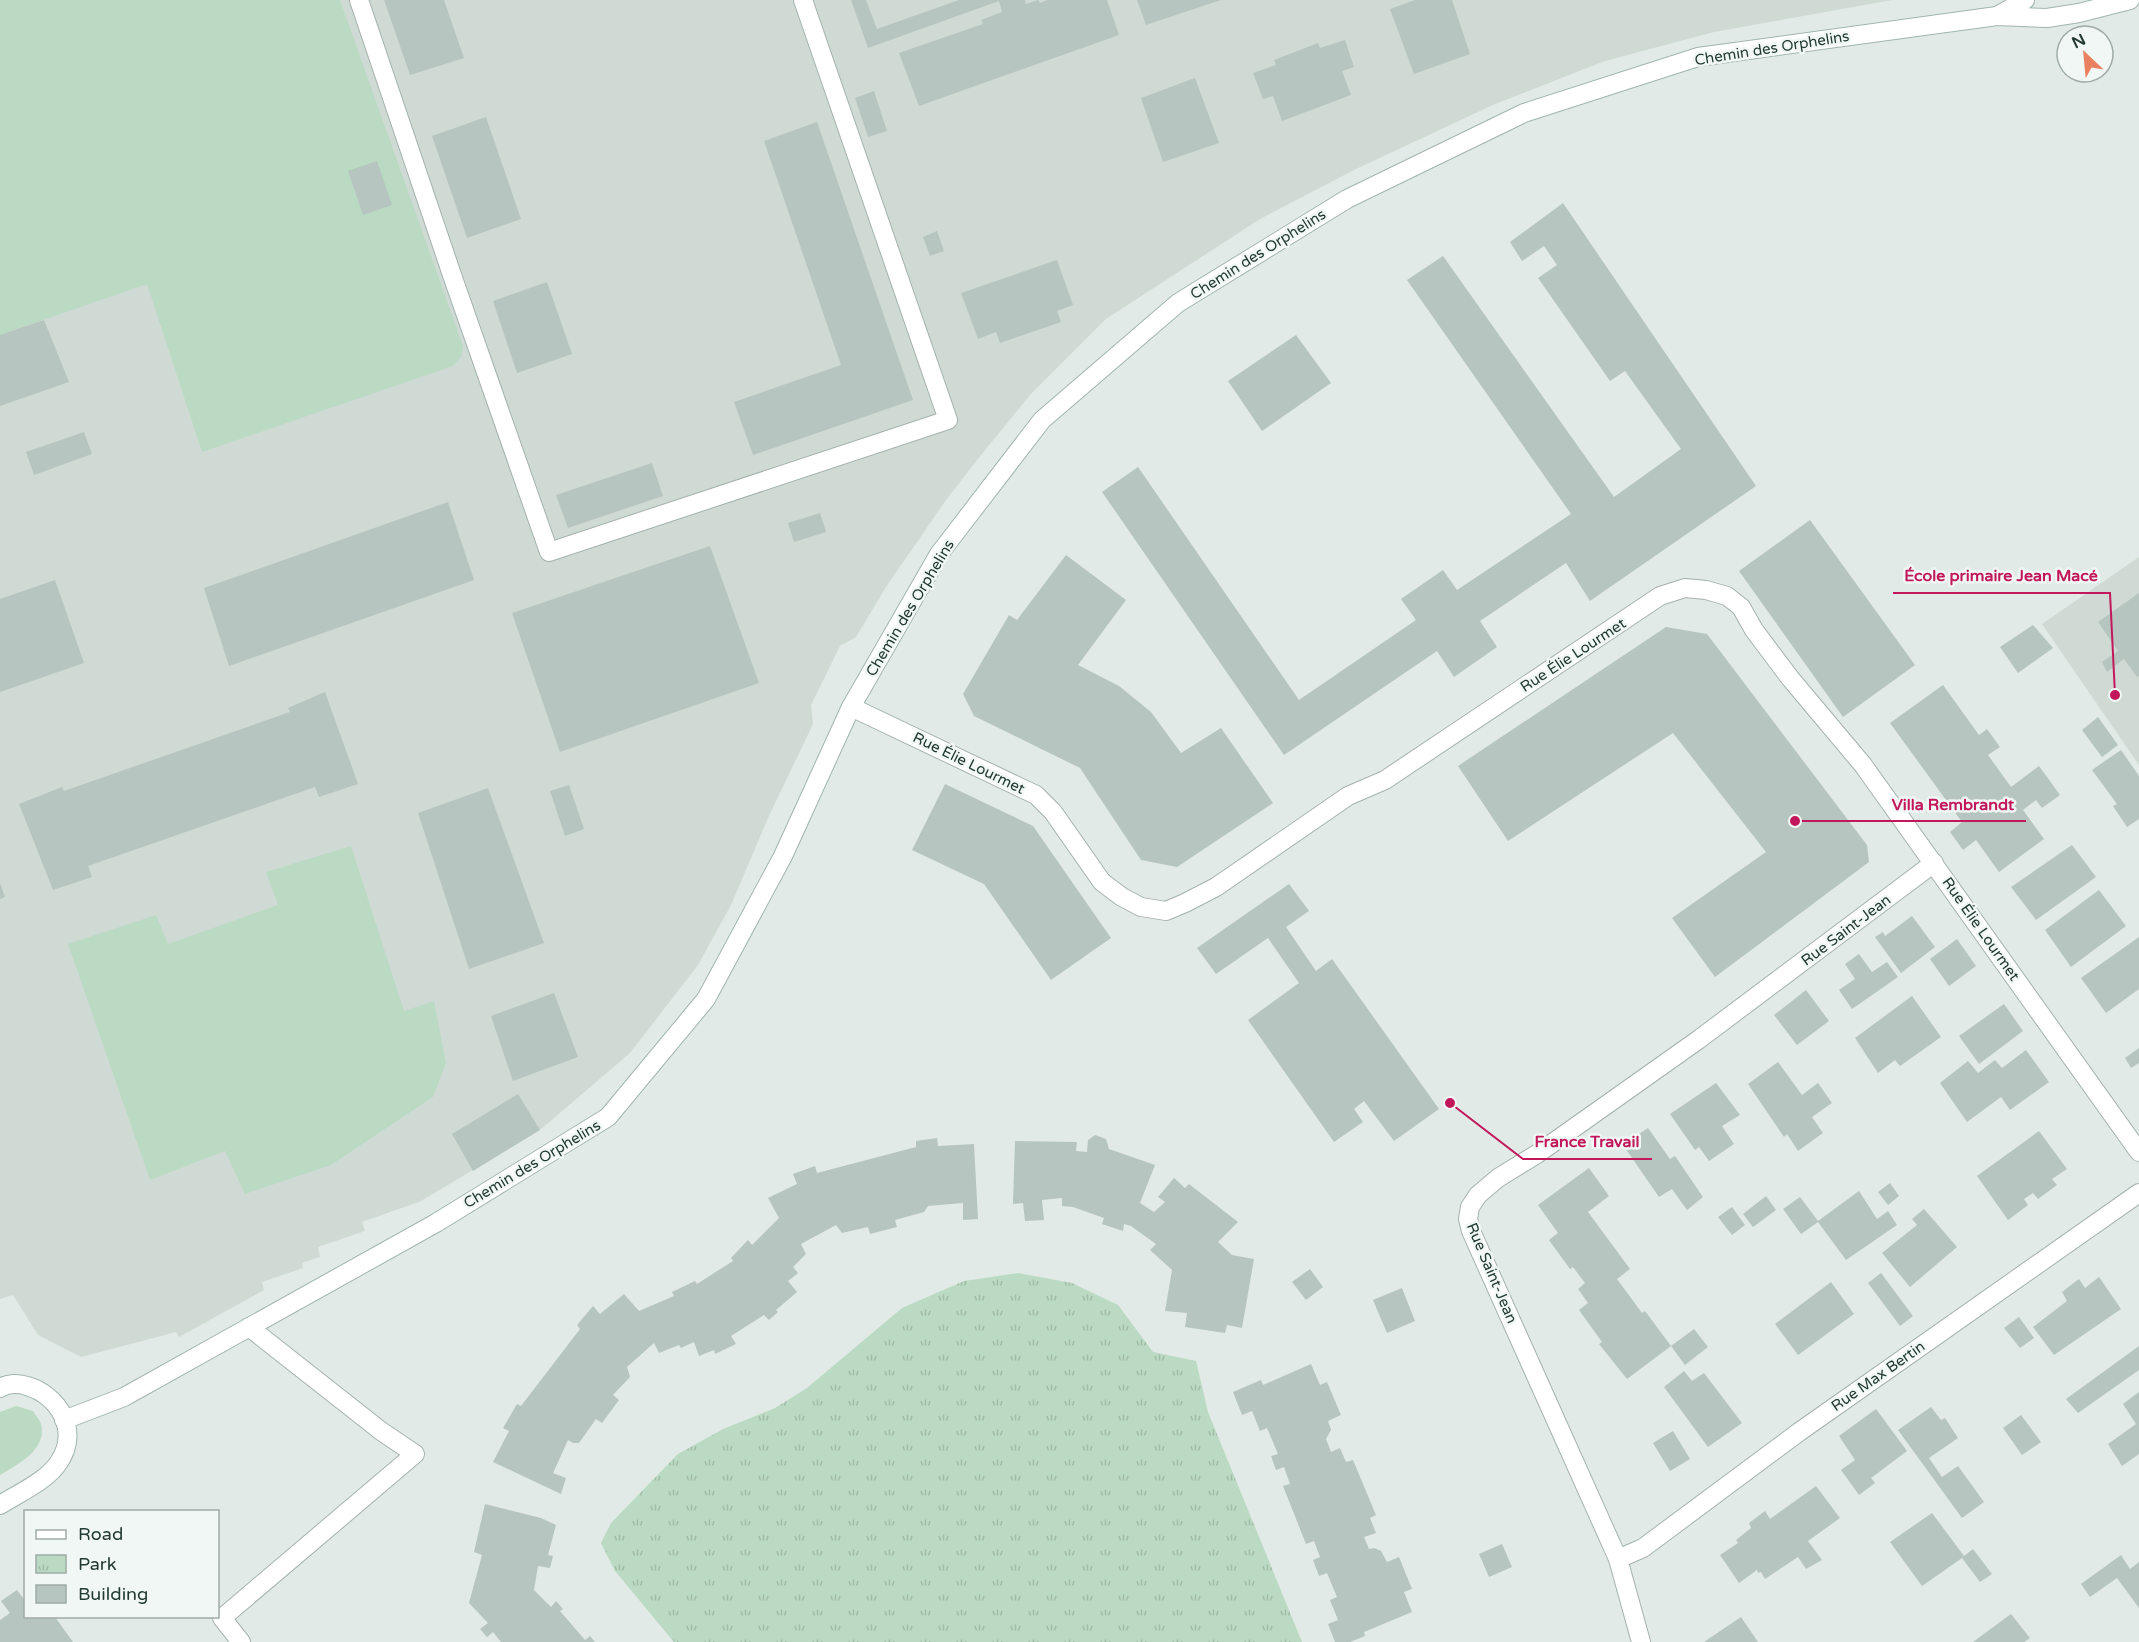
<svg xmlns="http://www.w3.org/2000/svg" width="2139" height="1642" font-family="'Varela Round',sans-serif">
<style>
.built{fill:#cfdad5}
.grass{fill:#bbdac3}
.park{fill:url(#park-tufts)}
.building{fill:#b6c5bf}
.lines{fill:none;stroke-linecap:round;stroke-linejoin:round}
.lane-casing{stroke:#a4b2ad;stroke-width:20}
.street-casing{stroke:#a4b2ad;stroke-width:20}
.secondary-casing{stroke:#a0b5ae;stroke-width:20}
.lane{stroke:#fff;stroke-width:18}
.street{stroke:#fff;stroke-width:18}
.secondary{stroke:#fff;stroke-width:18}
.labels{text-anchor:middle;stroke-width:5;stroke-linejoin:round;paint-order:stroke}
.street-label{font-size:15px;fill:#223a33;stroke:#f1f7f4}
.leader{fill:none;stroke:#c2185b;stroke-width:2}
.callout-dot{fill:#c2185b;stroke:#f1f7f4;stroke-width:2}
.callout-label{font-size:16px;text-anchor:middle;font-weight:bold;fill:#c2185b;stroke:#f1f7f4;stroke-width:5;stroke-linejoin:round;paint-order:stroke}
</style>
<defs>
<pattern id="park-tufts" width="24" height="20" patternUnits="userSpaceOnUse" patternTransform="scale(1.5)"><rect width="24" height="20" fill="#bbdac3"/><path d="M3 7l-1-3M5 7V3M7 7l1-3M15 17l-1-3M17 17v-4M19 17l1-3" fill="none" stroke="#a0bca8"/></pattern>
</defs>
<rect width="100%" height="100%" fill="#e1eae6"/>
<g class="built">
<path d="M0,0H1892L1714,32L1605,61L1495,104L1354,170L1260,219L1106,319L1030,395L981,455L946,500L886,587L856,637L840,646L811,705L813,724L768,818L731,905L698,965L630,1053L540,1130L421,1201L362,1222L365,1231L318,1247L320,1257L302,1263L303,1268L262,1282L264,1290L179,1337L176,1332L81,1357L38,1335L13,1295L0,1299Z"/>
<path d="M2139,557V765L2042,624Z"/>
</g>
<g class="grass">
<path d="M0,0H340L463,346L461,357L453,366L202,452L147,284L0,335Z"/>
<path d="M351,846L404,1011L434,1001L446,1063L433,1097L331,1165L245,1194L225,1151L150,1180L68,944L156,915L168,944L278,905L266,872Z"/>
<path d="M16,1406L33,1411C35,1415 40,1420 41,1424C48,1449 17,1465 0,1475V1412Z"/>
</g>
<path class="park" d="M1018,1273L1072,1283L1118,1305L1153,1352L1196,1361L1208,1412L1302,1642H674L615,1571L601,1543L611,1523L678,1454L723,1429L775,1408L807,1388L902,1308L964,1281Z"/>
<g class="building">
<path d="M384,0H444L464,58L410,75Z"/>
<path d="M851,0H866L877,29L959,0H1025L1026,4L1038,0L1040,3L1047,0H1107L1119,35L919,106L899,53L983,24L981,20L1002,12L999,1L868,48Z"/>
<path d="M1137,0H1221L1146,25Z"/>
<path d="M1415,0H1452L1470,54L1414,74L1390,9Z"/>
<path d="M1345,40L1354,67L1342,71L1351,95L1282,121L1273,96L1263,99L1253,73L1276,65L1274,60L1318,43L1320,48Z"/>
<path d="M1195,78L1219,143L1163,162L1141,98Z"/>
<path d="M874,91L887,131L868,137L855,98Z"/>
<path d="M486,117L521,219L467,238L432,136Z"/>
<path d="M817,122L913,400L753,455L734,402L841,365L764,141Z"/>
<path d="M377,161L392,205L363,215L348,171Z"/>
<path d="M1563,203L1756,486L1590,601L1566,563L1480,621L1497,647L1454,677L1437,651L1284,755L1102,492L1138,467L1299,700L1416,620L1401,599L1443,570L1457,590L1571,514L1407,280L1443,256L1614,497L1681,449L1625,371L1610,381L1538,278L1557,265L1544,246L1522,261L1510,242Z"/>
<path d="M937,231L944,251L930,256L923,237Z"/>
<path d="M1057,260L1073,305L1057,311L1061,322L1000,343L996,332L978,339L961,293Z"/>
<path d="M547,282L572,354L517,373L493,301Z"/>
<path d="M44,320L69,382L0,406V335Z"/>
<path d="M1296,335L1331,383L1262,431L1228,381Z"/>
<path d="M84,432L92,454L34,475L26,452Z"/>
<path d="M652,463L663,496L568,528L556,495Z"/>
<path d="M448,502L474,580L229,666L204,588Z"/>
<path d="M820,513L826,532L794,542L788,523Z"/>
<path d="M1810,520L1915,665L1843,717L1739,571Z"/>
<path d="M710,546L759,683L560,752L512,613Z"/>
<path d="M1066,555L1126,600L1078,665L1119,686L1151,712L1181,753L1221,728L1273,803L1177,867L1141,860L1080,768L974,716L963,694L1009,615L1017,620Z"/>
<path d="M55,580L84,663L0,692V599Z"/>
<path d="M2139,593V676L2137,677L2124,659L2107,672L2102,662L2118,651L2098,622Z"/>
<path d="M2033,625L2053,648L2018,673L2000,647Z"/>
<path d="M1666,627L1707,634L1867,845L1869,862L1715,977L1672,918L1766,852L1673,733L1508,841L1458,766Z"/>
<path d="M1943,685L1979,735L1987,729L2000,747L1988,755L2011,787L2039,766L2060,795L2042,808L2036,800L2023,810L2044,839L1999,872L1976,840L1963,850L1950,832L1962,822L1890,723Z"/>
<path d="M325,692L358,784L319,797L315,787L88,866L92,877L53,890L19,804L62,787L64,791L290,712L288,708Z"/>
<path d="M2098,717L2118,745L2102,757L2082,730Z"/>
<path d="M2121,750L2139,776V819L2127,827L2113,806L2117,804L2092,770Z"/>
<path d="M945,784L1033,826L1111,938L1051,980L984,884L912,850Z"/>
<path d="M569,785L584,829L565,836L550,791Z"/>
<path d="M488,788L544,943L469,969L418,813Z"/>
<path d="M2072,845L2096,877L2036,920L2011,887Z"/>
<path d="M0,883L5,897L0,899Z"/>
<path d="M1289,884L1309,911L1286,927L1316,971L1332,959L1439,1109L1394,1141L1364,1101L1354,1109L1363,1122L1334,1142L1248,1020L1299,983L1268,938L1216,974L1197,948Z"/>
<path d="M2099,890L2126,926L2071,967L2045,930Z"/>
<path d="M1912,916L1935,947L1901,973L1875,937L1883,932L1885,936Z"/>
<path d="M2139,937V989L2106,1013L2081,978Z"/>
<path d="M1957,939L1976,966L1949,986L1930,959Z"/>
<path d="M1859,954L1872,972L1887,962L1898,977L1852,1009L1839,990L1855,979L1845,964Z"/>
<path d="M1806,990L1829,1021L1797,1045L1774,1015Z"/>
<path d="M554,993L578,1057L513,1081L491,1016Z"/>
<path d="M1912,996L1941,1037L1900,1066L1895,1060L1878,1073L1855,1038Z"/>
<path d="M2004,1004L2023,1031L1979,1064L1959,1036Z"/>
<path d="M2139,1048V1063L2131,1068L2125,1058Z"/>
<path d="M2026,1050L2049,1082L2010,1110L2001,1097L1967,1122L1940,1083L1968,1061L1978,1073L1995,1060L2002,1068Z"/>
<path d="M1778,1062L1802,1095L1818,1083L1832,1103L1812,1117L1823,1133L1798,1151L1787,1134L1784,1137L1748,1084Z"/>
<path d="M1716,1083L1740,1115L1722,1126L1734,1144L1709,1161L1699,1147L1695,1150L1670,1114Z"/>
<path d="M518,1094L540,1130L473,1171L452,1134Z"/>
<path d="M1648,1128L1670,1159L1675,1156L1703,1197L1687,1210L1672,1189L1659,1197L1623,1145Z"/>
<path d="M2039,1131L2067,1169L2052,1179L2057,1185L2038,1199L2033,1193L2024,1199L2028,1205L2008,1220L1977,1176Z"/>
<path d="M1095,1135L1106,1139L1109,1149L1155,1165L1140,1203L1154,1212L1165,1202L1158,1197L1174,1178L1185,1188L1189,1184L1238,1222L1218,1242L1232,1255L1254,1259L1242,1328L1227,1325L1225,1333L1185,1327L1187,1313L1165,1311L1172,1270L1150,1250L1156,1244L1131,1226L1124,1224L1123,1231L1102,1224L1104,1218L1073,1207L1062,1206V1198L1042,1200L1044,1220L1025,1221L1023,1203L1013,1204L1015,1141L1077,1142L1076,1151L1087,1152L1088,1140Z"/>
<path d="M937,1138L938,1146L974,1144L978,1219L963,1220V1203L928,1206L924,1212L895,1220L897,1227L870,1234L868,1227L842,1233L836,1225L801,1244L806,1254L793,1267L798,1273L788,1281L797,1292L776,1310L778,1312L769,1320L764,1315L731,1336L736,1344L715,1354L714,1350L699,1356L694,1342L681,1348L679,1345L659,1353L654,1343L627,1367L630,1377L613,1395L619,1400L602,1423L596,1419L579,1443H573L568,1440L553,1473L566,1478L561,1494L493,1462L509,1431L503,1428L517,1404L521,1406L580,1329L577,1325L593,1306L600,1314L624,1294L639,1311L674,1296L672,1292L695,1281L697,1284L733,1261L731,1258L748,1240L752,1245L779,1218L768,1198L797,1184L793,1174L815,1166L817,1173L916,1147V1141Z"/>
<path d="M1589,1168L1609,1196L1588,1212L1630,1269L1617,1279L1642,1313L1645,1311L1671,1346L1627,1379L1599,1344L1602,1342L1579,1310L1588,1303L1578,1289L1585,1283L1573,1267L1570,1269L1549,1240L1558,1233L1538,1205Z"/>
<path d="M1890,1183L1899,1196L1888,1205L1878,1192Z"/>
<path d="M1859,1191L1877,1219L1888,1211L1897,1225L1846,1260L1818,1222L1801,1234L1783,1209L1800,1197L1818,1221Z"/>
<path d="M1766,1196L1776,1210L1753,1227L1743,1214Z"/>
<path d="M1732,1207L1745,1225L1732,1235L1718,1217Z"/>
<path d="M1924,1209L1957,1247L1910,1287L1882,1253L1917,1225L1912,1219Z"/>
<path d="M1310,1269L1323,1287L1306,1300L1292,1282Z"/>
<path d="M1881,1273L1913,1316L1900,1326L1868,1283Z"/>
<path d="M2099,1277L2121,1309L2054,1355L2033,1327L2067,1301L2062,1292L2079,1279L2085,1288Z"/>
<path d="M1831,1282L1854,1314L1798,1355L1775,1324Z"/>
<path d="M1402,1288L1415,1321L1387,1333L1373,1300Z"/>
<path d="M2019,1317L2034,1338L2020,1348L2004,1328Z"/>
<path d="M1694,1329L1708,1347L1685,1365L1671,1346Z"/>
<path d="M2139,1346V1370L2078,1413L2066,1399Z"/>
<path d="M1311,1364L1320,1385L1327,1382L1341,1415L1328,1421L1331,1430L1326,1439L1331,1452L1340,1448L1346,1462L1353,1460L1376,1515L1370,1518L1376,1533L1364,1537L1369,1549L1374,1548L1381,1551L1387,1562L1399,1557L1412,1589L1404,1592L1412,1612L1364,1632L1365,1636L1350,1642H1335L1328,1624L1338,1620L1330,1600L1337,1597L1327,1573L1319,1576L1313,1560L1320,1557L1314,1541L1306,1544L1283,1486L1290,1484L1284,1467L1276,1470L1271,1456L1278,1454L1267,1428L1260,1431L1252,1411L1242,1415L1233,1392L1261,1380L1263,1385Z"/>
<path d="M1684,1371L1692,1381L1704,1373L1742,1423L1708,1447L1664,1387Z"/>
<path d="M2139,1392V1454L2122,1466L2108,1444L2136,1424L2123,1404Z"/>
<path d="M1931,1407L1941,1420L1945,1418L1958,1438L1929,1458L1942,1477L1958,1466L1984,1502L1962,1518L1898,1430Z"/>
<path d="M1876,1409L1907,1451L1871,1478L1875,1483L1859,1495L1841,1470L1855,1460L1839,1436Z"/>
<path d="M2021,1415L2041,1442L2022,1455L2003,1428Z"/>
<path d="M1673,1431L1690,1459L1670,1471L1653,1443Z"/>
<path d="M1816,1486L1840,1518L1808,1541L1822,1560L1806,1569L1798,1557L1765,1579L1761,1572L1758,1573L1757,1570L1739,1583L1720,1555L1738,1543L1736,1540L1751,1528L1749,1523L1765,1511L1770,1519Z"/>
<path d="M485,1504L541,1518L556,1525L548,1555L553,1556L550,1568L538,1566L534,1590L551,1607L556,1601L563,1609L560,1611L585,1640L590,1636L595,1642H501L493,1632L487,1637L480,1629L488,1623L469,1603L482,1555L474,1552Z"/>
<path d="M1932,1513L1964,1556L1973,1549L1992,1574L1980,1582L1962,1558L1922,1586L1890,1542Z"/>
<path d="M1502,1544L1512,1567L1489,1577L1479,1554Z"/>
<path d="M2121,1555L2130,1569L2139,1562V1608L2117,1578L2090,1597L2081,1584Z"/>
<path d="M17,1590L26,1602V1617H55L73,1642H0V1620L10,1613L1,1601Z"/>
<path d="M2011,1614L2030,1638L2024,1642H1973Z"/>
<path d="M1741,1617L1758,1642H1704Z"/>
</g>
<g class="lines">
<defs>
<g id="lane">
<path d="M359,0L452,275L549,552L948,420L803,0"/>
<path d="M241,1642L222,1618L415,1454L381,1431L249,1327"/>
</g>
<g id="street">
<path d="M851,707L1036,795L1053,812L1102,882L1122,897L1141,907L1166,911L1185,903L1216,887L1348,796L1385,780L1660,596L1685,588L1706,590L1727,596L1741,607L1754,630L1790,678L1863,765L2139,1152"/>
<path d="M1618,1559L1643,1548L1799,1432L2139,1193"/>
<path d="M1641,1642L1618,1559L1471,1231L1468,1219L1470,1207L1478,1195L1498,1178L1537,1154L1698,1040L1934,863"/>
</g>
<g id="secondary">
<path d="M1997,16L2025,0"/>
<path d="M0,1388C8,1383 19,1383 27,1386C59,1395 80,1431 59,1462C47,1481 19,1493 0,1505"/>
<path d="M64,1420L124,1397L436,1223L608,1117L706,999L783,856L851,707L939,554L1042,420L1178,303L1347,199L1524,113L1698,57L1997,16L2047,18L2079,13L2130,0"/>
</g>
</defs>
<use href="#lane" class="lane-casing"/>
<use href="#street" class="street-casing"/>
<use href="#secondary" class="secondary-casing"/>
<use href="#lane" class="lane"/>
<use href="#street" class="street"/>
<use href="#secondary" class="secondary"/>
</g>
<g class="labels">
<g class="street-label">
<text transform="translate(1772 48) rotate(-9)" y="5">Chemin des Orphelins</text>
<text transform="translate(1258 254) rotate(-32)" y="5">Chemin des Orphelins</text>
<text transform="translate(910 608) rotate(-59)" y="5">Chemin des Orphelins</text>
<text transform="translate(1573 655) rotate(-33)" y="5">Rue Élie Lourmet</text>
<text transform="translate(969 763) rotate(26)" y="5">Rue Élie Lourmet</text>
<text transform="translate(1981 929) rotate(55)" y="5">Rue Élie Lourmet</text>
<text transform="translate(1846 930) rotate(-37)" y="5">Rue Saint-Jean</text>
<text transform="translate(532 1164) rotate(-31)" y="5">Chemin des Orphelins</text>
<text transform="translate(1492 1273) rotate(67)" y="5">Rue Saint-Jean</text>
<text transform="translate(1878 1376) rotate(-35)" y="5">Rue Max Bertin</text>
</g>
</g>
<path class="leader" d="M2115 695L2110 593H1893M1795 821L1880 821H2026M1450 1103L1523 1159H1652"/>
<g class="callout-dot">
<circle cx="2115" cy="695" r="6"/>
<circle cx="1795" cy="821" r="6"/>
<circle cx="1450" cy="1103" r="6"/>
</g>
<g class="callout-label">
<text x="2001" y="581">École primaire Jean Macé</text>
<text x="1953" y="810">Villa Rembrandt</text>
<text x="1587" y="1147">France Travail</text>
</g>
<rect x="24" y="1510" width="195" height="108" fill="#f1f7f4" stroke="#9eaba7" stroke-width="1.5"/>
<rect x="36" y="1530" width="30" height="9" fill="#ffffff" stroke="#9eaba7" stroke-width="1.5"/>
<text x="78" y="1540" font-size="18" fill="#223a33">Road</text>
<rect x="36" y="1555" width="30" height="18" fill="url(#park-tufts)" stroke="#9eaba7" stroke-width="1.5"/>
<text x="78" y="1570" font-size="18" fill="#223a33">Park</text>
<rect x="36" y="1585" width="30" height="18" fill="#b6c5bf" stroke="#9eaba7" stroke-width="1.5"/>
<text x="78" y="1600" font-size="18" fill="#223a33">Building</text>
<g transform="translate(2085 54) rotate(334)"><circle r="28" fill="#f1f7f4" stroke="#9eaba7" stroke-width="1.5"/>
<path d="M0-4.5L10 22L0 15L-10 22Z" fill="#e98160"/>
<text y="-9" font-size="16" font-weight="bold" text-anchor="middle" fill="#223a33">N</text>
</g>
</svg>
